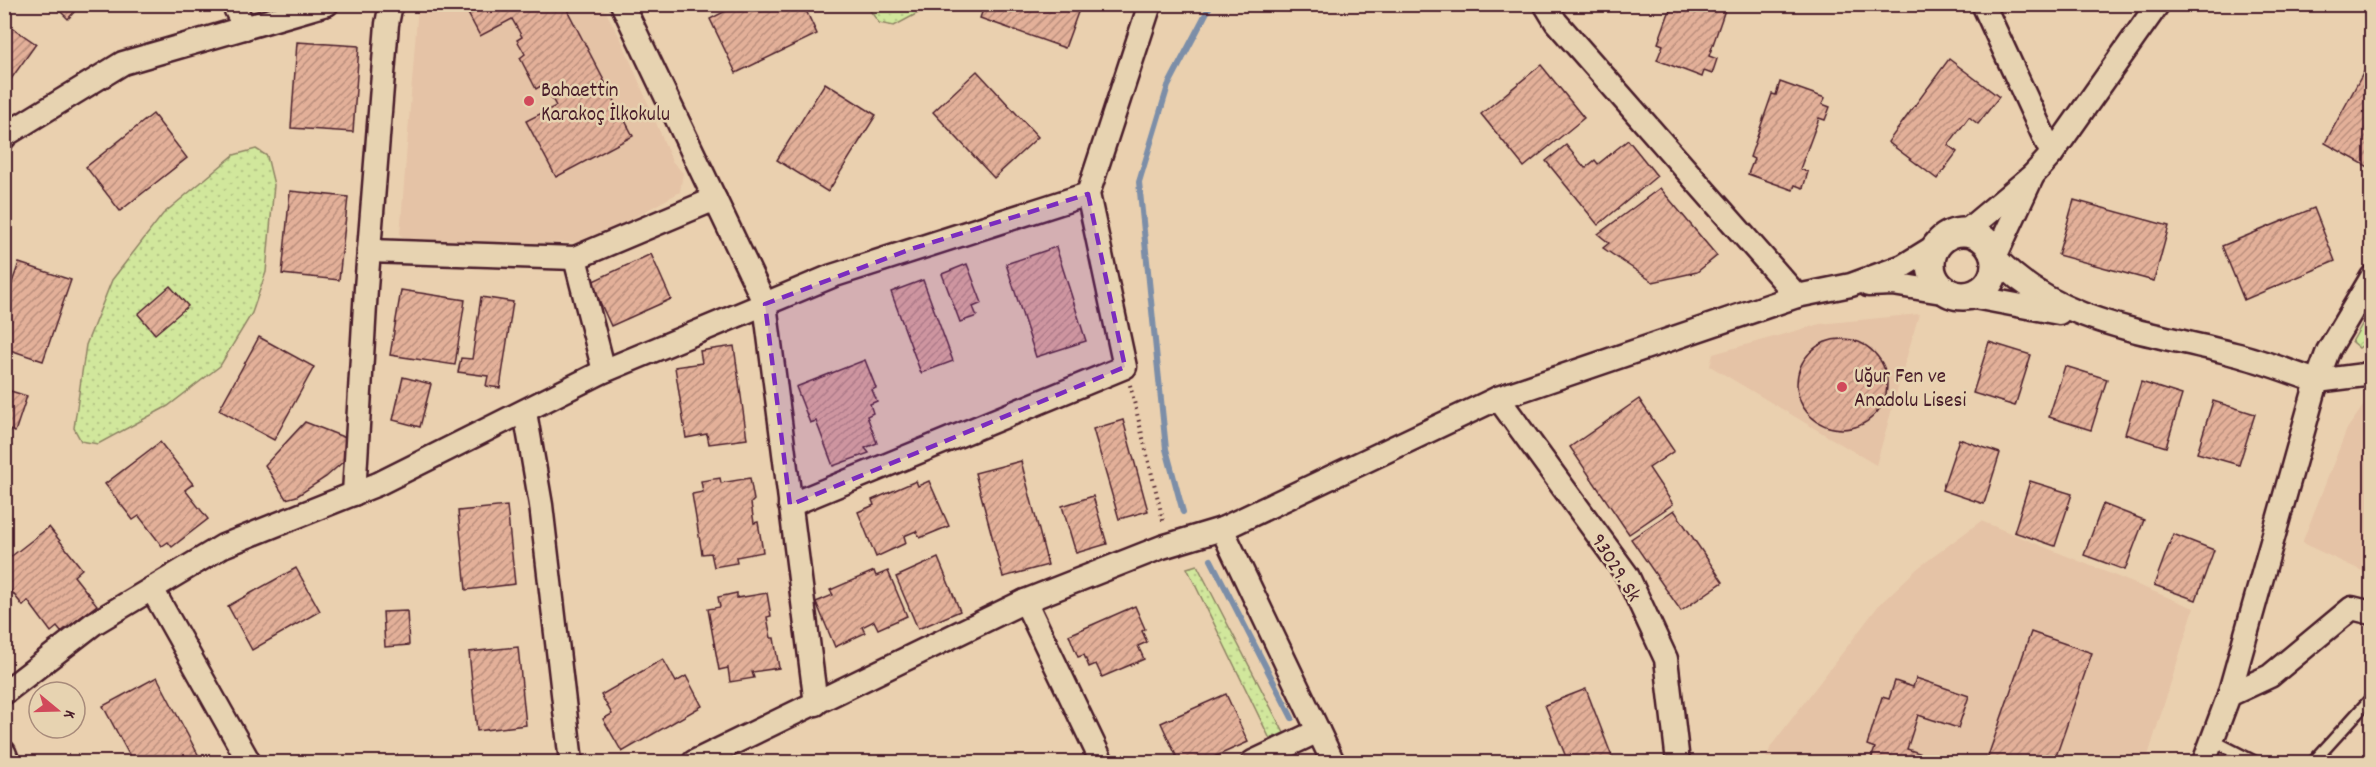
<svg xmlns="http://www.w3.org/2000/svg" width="2376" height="767" font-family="Dekko,sans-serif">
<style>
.built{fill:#e5c3a6}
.grass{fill:url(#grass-dots);stroke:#8e8364;stroke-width:1.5}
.park{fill:url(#park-crowns);stroke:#8e8364;stroke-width:1.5}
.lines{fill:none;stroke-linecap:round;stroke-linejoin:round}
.stream{stroke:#7b8ea8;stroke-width:6}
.building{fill:url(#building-hatch);stroke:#4a1f2b;stroke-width:1.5}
.service-casing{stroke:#4a1f2b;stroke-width:15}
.minor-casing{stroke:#4a1f2b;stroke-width:27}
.tertiary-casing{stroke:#4a1f2b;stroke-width:32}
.path{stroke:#4a1f2b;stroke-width:4;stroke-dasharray:1.5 4.5;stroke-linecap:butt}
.service{stroke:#e7d3b1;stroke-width:10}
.minor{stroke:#e7d3b1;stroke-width:22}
.tertiary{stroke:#e7d3b1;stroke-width:27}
.marked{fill:#7b2cbf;fill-opacity:0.2;stroke:#7b2cbf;stroke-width:4.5;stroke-dasharray:12 8;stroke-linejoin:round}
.poi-dot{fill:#d1495b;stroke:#e7d3b1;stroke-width:2}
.labels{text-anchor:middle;stroke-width:5;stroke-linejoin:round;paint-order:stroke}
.poi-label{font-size:21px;fill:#4a1f2b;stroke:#e7d3b1;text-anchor:start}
.street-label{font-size:21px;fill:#4a1f2b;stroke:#e7d3b1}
</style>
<defs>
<pattern id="grass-dots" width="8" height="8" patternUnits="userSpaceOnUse" patternTransform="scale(1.5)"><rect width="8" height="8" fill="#d1e79c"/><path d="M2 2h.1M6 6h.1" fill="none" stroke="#b5c687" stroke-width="1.8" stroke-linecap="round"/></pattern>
<pattern id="park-crowns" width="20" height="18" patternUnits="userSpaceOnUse" patternTransform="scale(1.5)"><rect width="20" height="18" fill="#d1e79c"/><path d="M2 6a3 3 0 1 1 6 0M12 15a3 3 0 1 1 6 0" fill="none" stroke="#b5c687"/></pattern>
<pattern id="building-hatch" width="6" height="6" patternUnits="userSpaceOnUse" patternTransform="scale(1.5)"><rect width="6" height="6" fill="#e3b099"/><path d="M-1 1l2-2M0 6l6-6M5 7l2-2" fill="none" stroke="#ba8f7d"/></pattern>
</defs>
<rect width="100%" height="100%" fill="#ead0af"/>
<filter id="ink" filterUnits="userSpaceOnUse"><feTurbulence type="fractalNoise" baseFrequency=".0167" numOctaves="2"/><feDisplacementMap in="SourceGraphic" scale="12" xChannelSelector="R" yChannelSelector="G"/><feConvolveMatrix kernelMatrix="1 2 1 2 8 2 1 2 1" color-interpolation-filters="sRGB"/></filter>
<g filter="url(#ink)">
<g class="built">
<path d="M418,5H602L622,41L672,161L683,173L680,192L590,242L419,246L400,235Z"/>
<path d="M1919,314L1876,465L1710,366L1713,354L1820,324Z"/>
<path d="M2371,395V575L2302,543L2347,429Z"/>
<path d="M1981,521L2194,608L2146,762H1765L1771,746L1879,605L1918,568Z"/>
</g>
<g class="grass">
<path d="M866,5H933L894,26L879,23Z"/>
<path d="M256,149L267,156L274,185L266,272L252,313L220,366L168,406L98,444L81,441L74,428L86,345L112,280L163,214L234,155Z"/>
<path d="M1197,565L1284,733L1270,739L1187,568Z"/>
</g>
<path class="park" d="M2371,309V339L2359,348L2352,342Z"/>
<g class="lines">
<g class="stream">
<path d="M1183,512L1166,449L1139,182L1168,86L1211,4"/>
<path d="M1211,560L1292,718"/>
<path d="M1315,760L1316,762"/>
</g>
</g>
<g class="building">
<path d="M53,4H81L68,19Z"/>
<path d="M463,4H564L633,136L556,177L526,121L556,106L544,84L536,89L520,58L525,54L517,40L522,37L512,19L480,36Z"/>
<path d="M739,4H803L817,34L736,73L710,19Z"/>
<path d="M985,4H1081L1065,48L980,18Z"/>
<path d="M1672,4H1727L1709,56L1717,59L1712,74L1704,71L1702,77L1657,60L1663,45L1658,43Z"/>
<path d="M4,22L36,44L4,89Z"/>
<path d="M297,42L359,46L353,132L291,128Z"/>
<path d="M2372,57V169L2325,143Z"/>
<path d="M1949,59L1999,97L1978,124L1969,117L1948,145L1957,152L1937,179L1888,142Z"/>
<path d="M1541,65L1584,118L1524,167L1481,114Z"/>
<path d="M977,71L1038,137L994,178L933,112Z"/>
<path d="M1780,82L1825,98L1822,104L1830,107L1825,120L1819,118L1800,169L1808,172L1803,188L1795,185L1793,190L1748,174L1754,159L1750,157L1772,94L1776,95Z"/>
<path d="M825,83L876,115L828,192L777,160Z"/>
<path d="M153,114L187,158L120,211L86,167Z"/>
<path d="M1628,140L1657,176L1598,225L1546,161L1566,145L1585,168L1595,160L1598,164Z"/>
<path d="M1660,188L1717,256L1697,272L1653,282L1603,248L1609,243L1598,234Z"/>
<path d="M290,191L348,197L339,280L282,274Z"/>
<path d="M2074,200L2169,226L2154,281L2058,255Z"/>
<path d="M2314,208L2335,261L2244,300L2222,246Z"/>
<path d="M1056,247L1086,341L1036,357L1006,264Z"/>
<path d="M651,254L671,299L611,326L591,282Z"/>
<path d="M19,263L71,280L43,361L4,348V305Z"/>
<path d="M967,264L982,303L973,307L977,316L960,322L942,274Z"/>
<path d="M923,280L953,361L921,373L891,292Z"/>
<path d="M170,286L188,306L155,334L138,314Z"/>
<path d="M401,290L465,300L455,365L390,355Z"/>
<path d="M481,297L513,302L500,388L486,386L488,376L458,372L461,358L472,359Z"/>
<path d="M259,337L314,367L274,440L219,410Z"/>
<circle cx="1842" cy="384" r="45"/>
<path d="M1989,342L2031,355L2015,406L1973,393Z"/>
<path d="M734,346L747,439L709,444L707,434L686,438L675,367L702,363L700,351Z"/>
<path d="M865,360L876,388L872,390L877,401L870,404L873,413L867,416L877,443L865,448L869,453L833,466L816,421L810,423L796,387Z"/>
<path d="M2065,366L2107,379L2091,430L2049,417Z"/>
<path d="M403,377L431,384L420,427L393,420Z"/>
<path d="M2141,382L2182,395L2166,447L2125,434Z"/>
<path d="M4,389L27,396L15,432L4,428Z"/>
<path d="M1639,399L1674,451L1649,468L1673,504L1629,534L1570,447Z"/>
<path d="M2213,401L2255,414L2239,465L2197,453Z"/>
<path d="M1123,420L1148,511L1119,519L1093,429Z"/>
<path d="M305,422L351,440L345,460L326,477L297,496L286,499L265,465Z"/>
<path d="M1959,439L2000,453L1984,504L1942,490Z"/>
<path d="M160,442L193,484L185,490L208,519L172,547L168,542L162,546L139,516L133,520L105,484Z"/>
<path d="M1021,461L1048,565L1003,577L975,473Z"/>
<path d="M720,478L721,483L750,478L754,500L751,503L754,523L758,522L763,552L736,557L737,563L714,567L711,553L702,554L692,494L703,492L701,481Z"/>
<path d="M916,481L918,486L929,481L949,526L920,538L916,531L904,536L906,543L876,557L858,512L874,505L872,500Z"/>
<path d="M2030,481L2072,494L2055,546L2014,532Z"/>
<path d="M1093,496L1107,544L1076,553L1062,506Z"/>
<path d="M2103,504L2144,520L2125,570L2084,555Z"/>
<path d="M507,506L515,584L466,590L458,511Z"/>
<path d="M1674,510L1723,582L1681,611L1631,539Z"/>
<path d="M49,527L82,569L74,576L97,605L61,632L57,627L51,632L28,601L23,606L4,582V562Z"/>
<path d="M2173,534L2214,550L2196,600L2154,585Z"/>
<path d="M938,558L960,611L918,629L896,577Z"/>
<path d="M296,568L320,611L252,650L228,606Z"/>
<path d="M874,571L876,576L888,571L907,616L878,629L874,621L862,627L865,633L835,647L816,602L833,595L830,590Z"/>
<path d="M737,593V598L767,593L771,616L767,617L771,638H774L779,668L752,672L754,678L730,682L728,668L719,670L708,609L720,607L718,597Z"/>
<path d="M1135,606L1145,629L1142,631L1147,642L1138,646L1144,659L1102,677L1096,664L1089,667L1084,655L1078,657L1069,635Z"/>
<path d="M407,611L409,645L385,647L383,612Z"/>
<path d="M2031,632L2092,653L2054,762H1986Z"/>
<path d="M518,647L526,725L477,731L469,652Z"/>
<path d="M663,659L676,682L686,676L702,706L622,752L603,719L612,714L601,695Z"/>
<path d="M157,677L202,762H133L103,706Z"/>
<path d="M1916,678L1969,696L1958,728L1918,715L1907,749L1946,762H1870L1875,748L1867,745L1882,697L1889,699L1895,681L1913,687Z"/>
<path d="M1586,689L1614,762H1568L1545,705Z"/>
<path d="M1226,694L1248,742L1203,762H1179L1161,723Z"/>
</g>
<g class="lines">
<defs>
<g id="service">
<path d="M2212,740L2255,762"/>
<path d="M2313,762L2372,697"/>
</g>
<g id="minor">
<path d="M233,4L245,28"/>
<path d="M622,4L765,304L816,704"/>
<path d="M1545,4L1556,22L1797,296"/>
<path d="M1983,4L2052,154"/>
<path d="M4,138L7,134L123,63L327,4"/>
<path d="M2033,175L1995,257C2056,324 2151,332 2234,354C2262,361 2290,372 2317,381L2328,351L2372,277"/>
<path d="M1965,232L2033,175L2052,154L2158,4"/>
<path d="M369,251L575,258L715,199"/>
<path d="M575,258L604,371"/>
<path d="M1868,285L1893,284L1948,293"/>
<path d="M1969,296L2059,313"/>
<path d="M1498,398L1627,575L1666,659L1678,762"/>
<path d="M525,412L541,505L571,762"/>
<path d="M354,494L366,288L387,24L391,4"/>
<path d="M790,505L1125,367L1088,194L1150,4"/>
<path d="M1222,529L1333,762"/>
<path d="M152,589L249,762"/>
<path d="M1025,601L1102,762"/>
<path d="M4,693L93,624L223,546L378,484L604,371L832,276L1088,194"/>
<path d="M2229,695L2270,676L2352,608L2372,613"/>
<path d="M4,752L8,762"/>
<path d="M694,762L1025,601L1162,547L1222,529L1498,398L1797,296L1851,285L1903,266L1937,245"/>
<path d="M1253,762L1318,731"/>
<path d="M2204,762L2229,695L2317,381L2372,374"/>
</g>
<circle id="tertiary" cx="1963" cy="264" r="32"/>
</defs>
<use href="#service" class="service-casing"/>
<use href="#minor" class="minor-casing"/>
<use href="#tertiary" class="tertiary-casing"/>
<path class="path" d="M1130,385L1164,524"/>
<use href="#service" class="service"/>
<use href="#minor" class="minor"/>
<use href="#tertiary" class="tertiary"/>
</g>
</g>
<path class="marked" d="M1088,194L1125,367L790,505L765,304L911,249Z"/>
<g class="poi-dot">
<circle cx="529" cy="101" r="6"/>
<circle cx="1842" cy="387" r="6"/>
</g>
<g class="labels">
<g class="poi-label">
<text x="541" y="96">Bahaettin<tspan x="541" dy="24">Karakoç İlkokulu</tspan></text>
<text x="1854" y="382">Uğur Fen ve<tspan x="1854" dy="24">Anadolu Lisesi</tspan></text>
</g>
<g class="street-label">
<text transform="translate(1617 567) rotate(58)" y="7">93029. Sk</text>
</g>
</g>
<rect width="2376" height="767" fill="none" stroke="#e7d3b1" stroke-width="24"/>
<rect x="12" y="12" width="2352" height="743" fill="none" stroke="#4a1f2b" stroke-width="2" filter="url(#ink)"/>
<g transform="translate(57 710) rotate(109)"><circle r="28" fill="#e7d3b1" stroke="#a88b7b" stroke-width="1.5"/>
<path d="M0-4.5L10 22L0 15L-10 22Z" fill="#d1495b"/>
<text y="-9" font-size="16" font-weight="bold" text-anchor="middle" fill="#4a1f2b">K</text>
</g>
</svg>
